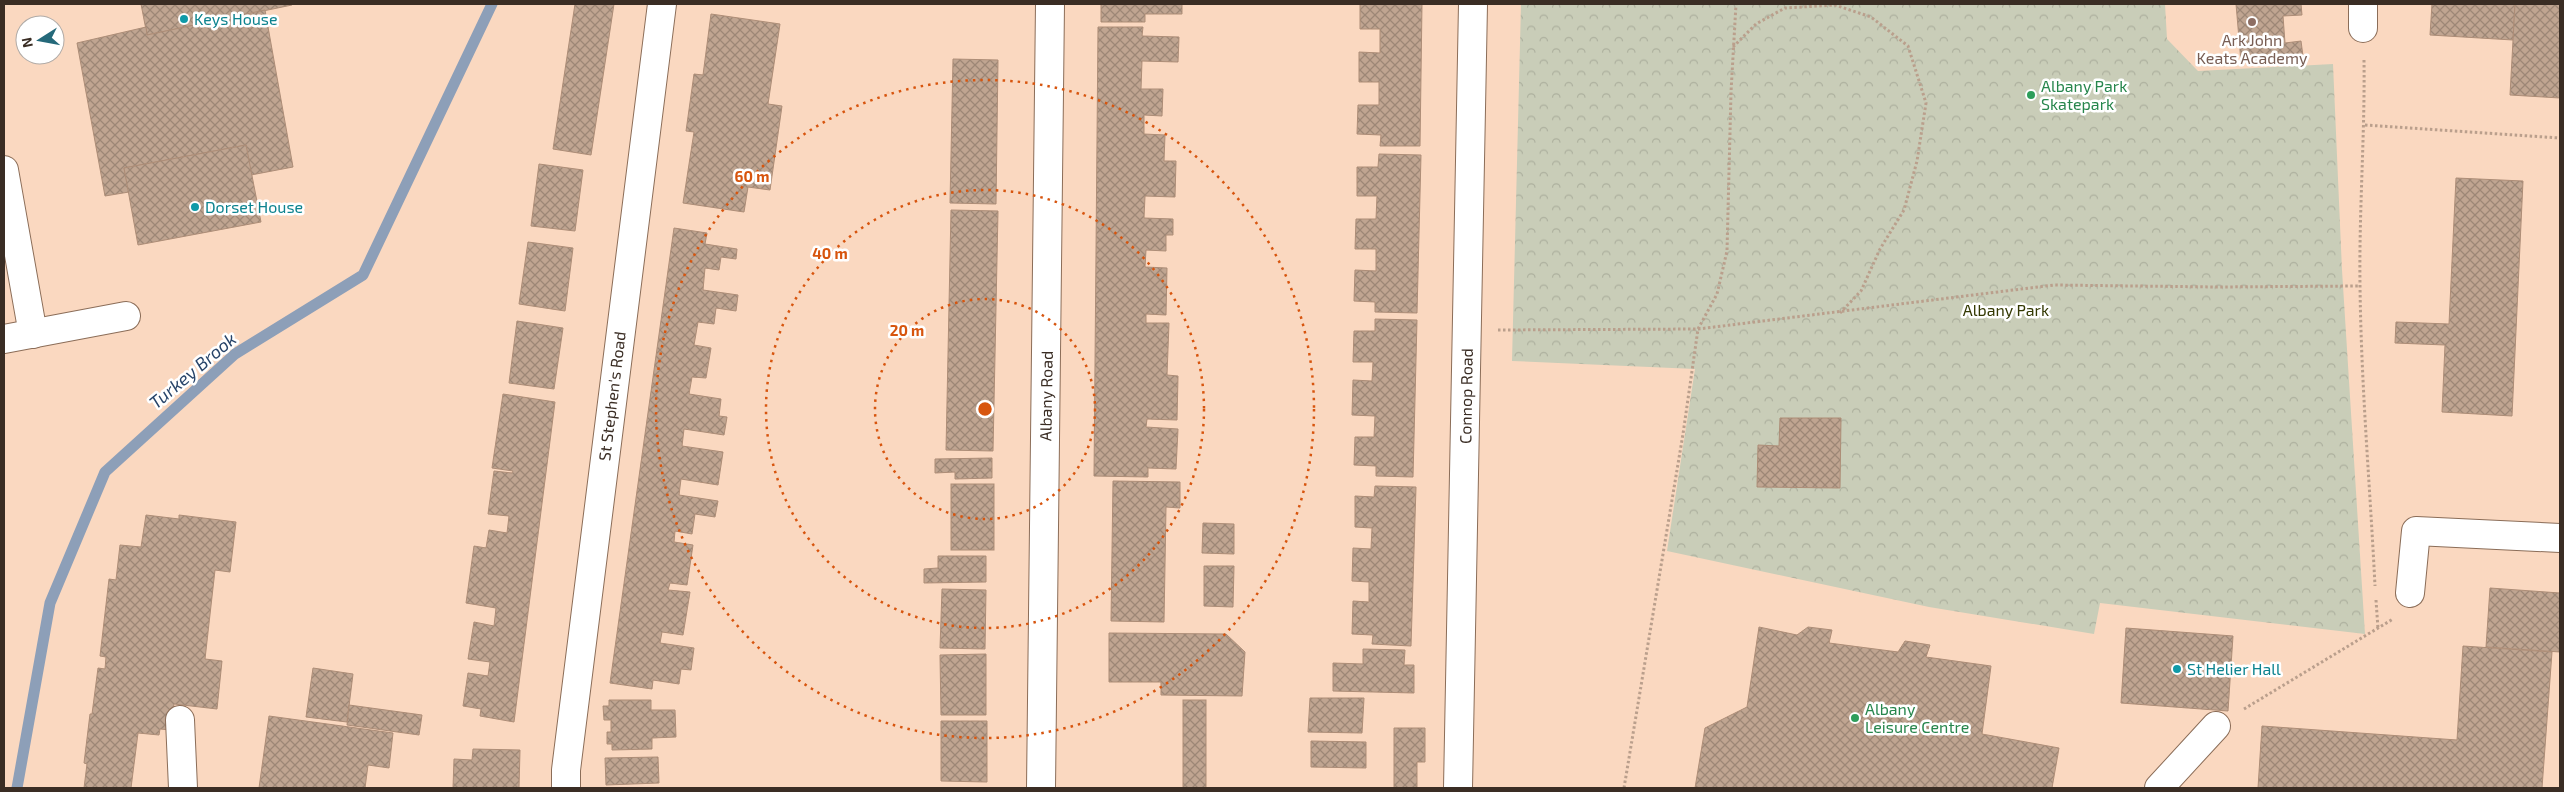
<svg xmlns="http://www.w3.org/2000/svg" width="2564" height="792" font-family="'Exo 2',sans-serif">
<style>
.forest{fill:url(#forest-crowns)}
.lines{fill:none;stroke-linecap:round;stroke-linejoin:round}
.stream{stroke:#8d9fb8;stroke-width:11}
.building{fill:url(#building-cross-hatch);stroke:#ad8d77}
.minor-casing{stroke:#8b6d58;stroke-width:30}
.path{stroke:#ba9f8c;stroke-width:3;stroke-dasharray:2.5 2.5;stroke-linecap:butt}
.minor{stroke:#fff;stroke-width:28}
.ring{fill:none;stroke:#d7550e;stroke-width:2.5;stroke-dasharray:2.5 5}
.culture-dot{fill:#0f9aa8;stroke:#fff;stroke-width:2}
.education-dot{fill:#8d6e63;stroke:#fff;stroke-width:2}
.leisure-dot{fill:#2e9e5b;stroke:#fff;stroke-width:2}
.labels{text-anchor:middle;stroke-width:5;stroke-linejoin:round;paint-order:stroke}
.culture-label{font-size:16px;fill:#0d838f;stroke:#fff;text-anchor:start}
.education-label{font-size:16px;fill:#785e54;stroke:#fff}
.leisure-label{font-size:16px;fill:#27864d;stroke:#fff;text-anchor:start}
.park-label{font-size:16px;fill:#343903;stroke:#fff}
.street-label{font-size:16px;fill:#3a2d24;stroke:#fff}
.water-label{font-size:18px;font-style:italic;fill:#284469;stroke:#fff}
.centre{fill:#d7550e;stroke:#fff;stroke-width:2.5}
.ring-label{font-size:15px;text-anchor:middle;font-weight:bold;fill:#d7550e;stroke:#fff;stroke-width:5;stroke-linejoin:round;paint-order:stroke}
</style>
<defs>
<pattern id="forest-crowns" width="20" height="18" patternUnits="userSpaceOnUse" patternTransform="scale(1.25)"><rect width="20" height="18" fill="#c9cdb8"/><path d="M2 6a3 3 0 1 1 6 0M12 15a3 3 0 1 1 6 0" fill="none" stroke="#adb09e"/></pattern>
<pattern id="building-cross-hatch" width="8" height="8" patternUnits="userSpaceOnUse" patternTransform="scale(1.25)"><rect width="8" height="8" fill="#c0a591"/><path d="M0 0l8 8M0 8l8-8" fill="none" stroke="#9d8776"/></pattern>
</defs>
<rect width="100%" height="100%" fill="#fad8c0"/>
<path class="forest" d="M1521,4H2165L2167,39L2198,71L2333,64L2342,270L2365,634L2100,603L2094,634L1929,607L1667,551L1695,369L1512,361Z"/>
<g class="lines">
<path class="stream" d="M17,788L50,603L105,472L235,354L363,275L492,4"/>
</g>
<g class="building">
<path d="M141,4H292V5L147,35Z"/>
<path d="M575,4H614L591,155L553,149Z"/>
<path d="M1101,4H1182V14H1145V22H1101Z"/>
<path d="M1360,4H1422L1420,146H1380L1381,135L1357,134L1358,105H1379V82H1359V52L1380,53V29H1360Z"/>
<path d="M2236,4H2301L2302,15L2283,16L2285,43L2301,41L2303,56L2241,62Z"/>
<path d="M2432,4H2515L2513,40L2430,35Z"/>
<path d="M2515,4H2560V98L2510,95Z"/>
<path d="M265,10L293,167L251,175L246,145L124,168L129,192L105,196L77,43L146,27L147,35Z"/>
<path d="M711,14L780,24L768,104L782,106L770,190L748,187L744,212L683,203L694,132L686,131L694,74L703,75Z"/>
<path d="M1098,27H1143L1142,36L1179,37L1178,62L1142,61L1141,89H1163L1162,116L1144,115V134L1165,135L1164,161H1176L1175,197L1145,196L1144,218L1173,219V235H1166V251L1146,250L1145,267L1167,268L1166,315L1146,314V323H1169L1167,375L1178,376L1177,420L1147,419L1146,427L1178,429L1176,469L1148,468V477L1094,476Z"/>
<path d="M953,59L998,60L996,204L950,203Z"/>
<path d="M246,145L261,222L138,245L124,168Z"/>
<path d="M1379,154L1421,155L1417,313L1375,312V302L1354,301L1355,270L1376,271V249H1355L1356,219H1376L1377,196H1357V167H1378Z"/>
<path d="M539,164L583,170L575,231L531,226Z"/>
<path d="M2456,178L2523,181L2512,416L2442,412L2445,345L2395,343L2396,322L2449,324Z"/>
<path d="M951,210L998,211L993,451L946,450Z"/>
<path d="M674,228L707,233L705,244L737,249L736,259L721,257L719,270L705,268L703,290L738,295L736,311L716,308L714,324L698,322L694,345L711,348L706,378L692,377L689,394L721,399L719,416L727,417L724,435L684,429L682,446L723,452L718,485L681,479L679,495L718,501L715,517L695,514L692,534L675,531L674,542L693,545L687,585L670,583L668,590L690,592L683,635L662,632L660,643L694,648L691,670L681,669L679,684L653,680L652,689L610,683Z"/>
<path d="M528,242L573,248L565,311L519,304Z"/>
<path d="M1375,319L1417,320L1413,477L1376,476V466L1354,465L1355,437H1374L1375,416L1352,415L1353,380L1372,381L1373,362H1353L1354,331H1375Z"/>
<path d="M517,321L563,328L554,389L509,383Z"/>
<path d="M503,394L555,402L514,722L480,716L481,709L463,706L468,673L488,676L490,662L468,659L474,622L494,626L496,608L466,603L474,546L486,548L489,530L507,533L509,516L488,514L494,471L512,473L513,471L492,468Z"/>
<path d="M1780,418H1841L1840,488L1757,487L1758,445L1779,446Z"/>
<path d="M992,458V478L955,479V472L935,473V459Z"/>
<path d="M1113,481L1180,482V508L1166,507L1164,622L1111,621Z"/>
<rect x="951" y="484" width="43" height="66"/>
<path d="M1375,486L1416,487L1411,646L1372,644L1373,635L1352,634L1353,601L1369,602V582L1352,581L1353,548L1371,549L1372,528L1355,527V496L1374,497Z"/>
<path d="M146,515L179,519V515L236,522L230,572L215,570L205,659L222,661L217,709L174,704L171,730L160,729L159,735L138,733L131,788H84L87,764L84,763L90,714H92L98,668L105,669L106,657L100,656L109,579L116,580L120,545L141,547Z"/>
<path d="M1203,523L1234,524V554L1202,553Z"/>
<path d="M938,556H986V582L924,583V569L938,568Z"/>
<path d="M1204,566H1234L1233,607L1204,606Z"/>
<path d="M2490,588L2560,593V652L2486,647Z"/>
<path d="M942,589L986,590L985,649L940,648Z"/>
<path d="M1759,627L1797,635L1808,627L1832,630L1829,643L1898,652L1905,641L1930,645L1926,657L1991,666L1982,734L2059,748L2052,788H1695L1705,728L1747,707Z"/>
<path d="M2126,628L2233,636L2228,711L2121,703Z"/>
<path d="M1109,633L1226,634L1245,652L1242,696L1161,695V682H1109Z"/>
<path d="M2463,646L2552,652L2542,788H2258L2262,726L2457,740Z"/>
<path d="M1363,649L1405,650L1404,665H1414V693L1333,691V663L1363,664Z"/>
<path d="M986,654V715H941L940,655Z"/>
<path d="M313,668L353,674L347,722L306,717Z"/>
<path d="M1310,698H1364L1362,733L1308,732Z"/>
<path d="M609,700H651V710H675L676,737L652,738V749L612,750V744H607V732H611V720H604L603,706H609Z"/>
<rect x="1183" y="700" width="23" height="88"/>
<path d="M349,705L422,715L419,735L347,725Z"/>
<path d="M269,716L393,733L389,768L368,765L365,788H259Z"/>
<path d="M941,721H987V782L941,781Z"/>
<path d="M1394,728H1425V762H1417V788H1394Z"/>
<path d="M1311,741L1366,742V768L1311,767Z"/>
<path d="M473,749L520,750L519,788H453L454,759L472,760Z"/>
<path d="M658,757L659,783L606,785L605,758Z"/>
</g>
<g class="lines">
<defs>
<g id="minor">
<path d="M2363,28V4"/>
<path d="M4,170L33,334"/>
<path d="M4,339L126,316"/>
<path d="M2410,593L2416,531L2560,538"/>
<path d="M180,720L183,788"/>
<path d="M566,788V770L662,4"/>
<path d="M1041,788L1050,4"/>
<path d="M1458,788L1473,4"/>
<path d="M2159,788L2216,726"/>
</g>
</defs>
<use href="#minor" class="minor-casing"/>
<g class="path">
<path d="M1733,47L1756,24L1785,8L1835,5L1871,17L1908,46L1926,103L1917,161L1904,210L1880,249L1861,291L1840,313"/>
<path d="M2364,60C2365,135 2359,209 2360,284C2361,384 2370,485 2375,586"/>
<path d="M2365,125L2560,138"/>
<path d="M1498,330L1698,329L2054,285L2216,287L2360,286"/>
<path d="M2376,600L2378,629"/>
<path d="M2244,709L2393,619"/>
<path d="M1624,788L1683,434L1698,329L1717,294L1727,251L1731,92L1736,4"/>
</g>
<use href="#minor" class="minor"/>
</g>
<g class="ring">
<circle cx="985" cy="409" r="110"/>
<circle cx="985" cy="409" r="219"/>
<circle cx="985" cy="409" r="329"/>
</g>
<g class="culture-dot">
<circle cx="184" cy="19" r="5"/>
<circle cx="195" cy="207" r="5"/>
<circle cx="2177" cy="669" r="5"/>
</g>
<circle class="education-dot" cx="2252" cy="22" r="5"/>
<g class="leisure-dot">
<circle cx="2031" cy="95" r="5"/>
<circle cx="1855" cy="718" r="5"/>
</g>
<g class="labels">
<g class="culture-label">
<text x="194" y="25">Keys House</text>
<text x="205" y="213">Dorset House</text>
<text x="2187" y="675">St Helier Hall</text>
</g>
<g class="education-label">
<text x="2252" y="46">Ark John<tspan x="2252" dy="18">Keats Academy</tspan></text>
</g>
<g class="leisure-label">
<text x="2041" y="92">Albany Park<tspan x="2041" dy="18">Skatepark</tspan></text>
<text x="1865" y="715">Albany<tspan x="1865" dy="18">Leisure Centre</tspan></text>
</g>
<g class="park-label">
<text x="2006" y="316">Albany Park</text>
</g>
<g class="street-label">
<text transform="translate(612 396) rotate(-83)" y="6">St Stephen's Road</text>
<text transform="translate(1046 396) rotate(-89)" y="6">Albany Road</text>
<text transform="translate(1466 396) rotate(-89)" y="6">Connop Road</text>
</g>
<g class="water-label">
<text transform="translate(193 371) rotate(-40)" y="6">Turkey Brook</text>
</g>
</g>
<circle cx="985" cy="409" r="8" class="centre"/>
<g class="ring-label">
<text x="752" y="182">60 m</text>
<text x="830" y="259">40 m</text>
<text x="907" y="336">20 m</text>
</g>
<rect width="2564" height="792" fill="none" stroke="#3a2d24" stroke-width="10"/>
<g transform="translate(40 40) rotate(259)"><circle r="24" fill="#ffffff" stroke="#b0aba7"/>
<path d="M0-4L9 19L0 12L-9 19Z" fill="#25697a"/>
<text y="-8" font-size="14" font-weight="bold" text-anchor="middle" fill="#3a2d24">N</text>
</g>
</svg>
